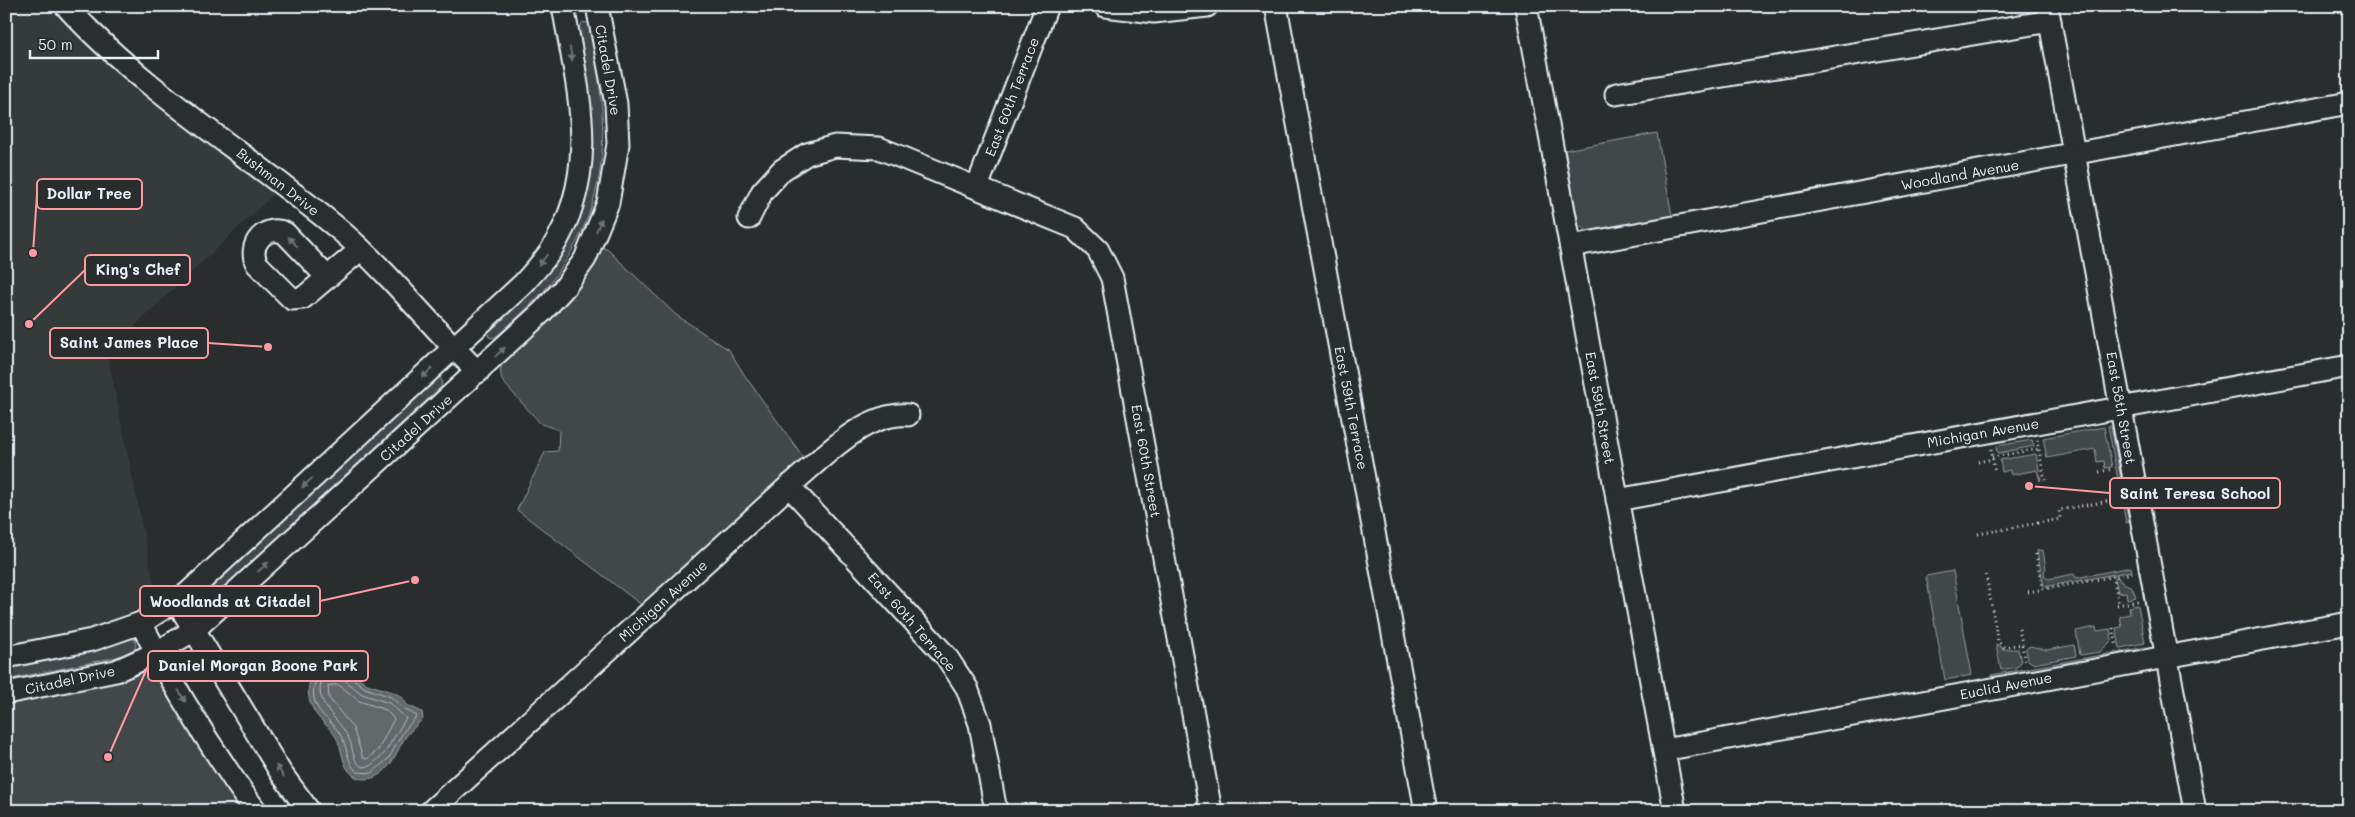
<svg xmlns="http://www.w3.org/2000/svg" width="2355" height="817" font-family="Mali,sans-serif">
<style>
.built{fill:#363a3b}
.green{fill:#424648;stroke:#959ca0}
.water{fill:#63686b;stroke:#989fa3}
.lines{fill:none;stroke-linecap:round;stroke-linejoin:round}
.shore{stroke:#b3bac0;stroke-width:1}
.minor-casing{stroke:#e8f1f8;stroke-width:25}
.path{stroke:#e8f1f8;stroke-width:3;stroke-dasharray:1 4;stroke-linecap:butt}
.minor{stroke:#2a2d2e;stroke-width:21}
.oneway{fill:#6c7275}
.labels{text-anchor:middle;stroke-width:4.5;stroke-linejoin:round;paint-order:stroke}
.street-label{font-size:14px;fill:#e8f1f8;stroke:#2a2d2e}
.leader{fill:none;stroke:#ff9aa2;stroke-width:2}
.callout-dot{fill:#ff9aa2;stroke:#2a2d2e;stroke-width:2}
.callout{fill:#2a2d2e;stroke:#ff9aa2;stroke-width:2}
.callout-label{font-size:15px;text-anchor:middle;font-weight:bold;fill:#e8f1f8}
</style>
<rect width="100%" height="100%" fill="#2a2d2e"/>
<filter id="ink" filterUnits="userSpaceOnUse"><feTurbulence type="fractalNoise" baseFrequency=".02" numOctaves="2"/><feDisplacementMap in="SourceGraphic" scale="10" xChannelSelector="R" yChannelSelector="G"/><feConvolveMatrix kernelMatrix="1 2 1 2 8 2 1 2 1" color-interpolation-filters="sRGB"/></filter>
<g filter="url(#ink)">
<path class="built" d="M6,6H50L76,35L120,75L276,192L107,352L157,599L102,626L6,646Z"/>
<g class="green">
<path d="M583,22L588,23L591,28C607,122 615,191 557,274C541,297 519,316 498,335L493,338L489,337L487,332L489,327L533,285L591,132L590,97L577,30Z"/>
<path d="M1657,133L1672,216L1588,231L1579,226L1565,150Z"/>
<path d="M599,246L608,250L676,315L729,350L745,376L804,458L643,606L517,510L545,452L558,451L559,430L541,424L503,382C500,373 499,368 504,360Z"/>
<path d="M436,377H440L442,381L441,387L202,607L196,610L192,608L190,604L193,599Z"/>
<path d="M2108,426H2111L2129,522L2126,523Z"/>
<path d="M2104,427L2112,467L2105,468L2104,461L2097,462L2095,449L2047,458L2043,438Z"/>
<path d="M2032,440L2034,446L1999,453L1996,450L1997,446Z"/>
<path d="M2036,454L2041,480L2040,481L2037,470L2011,475L2010,470L2002,472L2000,460Z"/>
<path d="M2043,550L2046,569L2044,571L2045,577L2048,579L2074,574L2076,578L2131,567L2132,571L2044,587L2037,551Z"/>
<path d="M1953,571L1972,675L1945,680L1926,576Z"/>
<path d="M2118,577L2121,582L2132,587L2136,597L2127,599L2126,592L2118,593L2115,578Z"/>
<path d="M2138,605L2145,643L2120,648L2116,628L2122,627L2120,616L2130,614L2129,607Z"/>
<path d="M2096,627L2097,631L2110,629L2112,640L2100,652L2080,655L2076,631Z"/>
<path d="M131,638L135,640L136,646L133,650L117,657L6,680V667L98,650Z"/>
<path d="M1996,644L2003,649H2018L2021,662L2017,667L2001,670Z"/>
<path d="M2074,645L2076,656L2034,664L2028,660L2026,649L2030,646L2047,650Z"/>
<path d="M2146,647V651L1992,679L1991,675Z"/>
<path d="M152,668L161,674L243,811H6V701Z"/>
</g>
<path class="water" d="M329,665L344,666L367,684L393,692L402,697L407,705L422,712L423,719C418,724 412,729 407,735C396,750 393,769 375,777C368,780 358,780 353,775C341,766 343,749 336,737C331,728 321,722 316,714C303,695 306,672 329,665Z"/>
<g class="lines">
<g class="shore">
<path d="M330,670L343,671L365,688L391,697L404,709L417,716L403,732L389,758L372,773L357,772C346,762 348,746 340,734C335,726 328,720 322,714C309,699 310,676 330,670Z"/>
<path d="M331,676L341,677L362,694L389,703L406,718L384,754L370,766L363,767C354,764 353,752 351,744C344,721 314,706 321,683Z"/>
<path d="M339,685L359,701L386,710L394,719L378,750L367,759L363,758L353,728L329,698L328,686Z"/>
</g>
<defs>
<g id="minor">
<path d="M66,6C146,94 250,155 341,231C391,274 431,327 478,372"/>
<path d="M1105,6L1154,12L1207,6"/>
<path d="M1276,6L1426,811"/>
<path d="M1526,6L1675,811"/>
<path d="M2047,6L2195,811"/>
<path d="M1616,94L2050,21"/>
<path d="M977,187L1047,6"/>
<path d="M749,218L762,192L782,170L807,154L835,146L879,148L1075,228L1098,250L1112,278L1211,811"/>
<path d="M1571,246L2349,103"/>
<path d="M327,277L285,233C265,224 247,245 257,264L292,299L303,298L360,250"/>
<path d="M789,486L946,656L967,688L980,724L996,811"/>
<path d="M1617,500L2349,366"/>
<path d="M176,600L281,773L309,811"/>
<path d="M141,623C174,688 213,752 256,811"/>
<path d="M6,657L92,640L141,623L188,593L523,284C532,274 542,263 550,252C602,172 578,92 563,6"/>
<path d="M6,693L116,671L156,653L194,630L542,312L565,287L585,259L608,203L618,144L616,104L597,6"/>
<path d="M1664,750L2349,623"/>
<path d="M431,811L789,486C821,460 863,412 908,415"/>
</g>
</defs>
<use href="#minor" class="minor-casing"/>
<g class="path">
<path d="M2037,440L2045,480"/>
<path d="M1991,449L1995,473"/>
<path d="M1992,457L2039,449"/>
<path d="M1978,462L1993,459"/>
<path d="M2099,472L2113,469"/>
<path d="M1978,534L2060,519L2059,510L2120,499"/>
<path d="M2036,554L2043,590"/>
<path d="M1986,575L1998,642L2004,647L2022,644L2025,664"/>
<path d="M2113,576L2119,604"/>
<path d="M2028,592L2133,573"/>
<path d="M2117,605L2138,601"/>
<path d="M2113,628L2117,647"/>
<path d="M2019,629L2022,644"/>
</g>
<use href="#minor" class="minor"/>
</g>
<defs><path id="oneway-solid" d="M-6-.8H1V-3.2L6.5 0L1 3.2V.8H-6Z" transform="scale(1.25)"/></defs>
<g class="oneway">
<use href="#oneway-solid" transform="translate(571 54) rotate(80)"/>
<use href="#oneway-solid" transform="translate(599 225) rotate(-67)"/>
<use href="#oneway-solid" transform="translate(293 242) rotate(-134)"/>
<use href="#oneway-solid" transform="translate(543 260) rotate(129)"/>
<use href="#oneway-solid" transform="translate(500 352) rotate(-43)"/>
<use href="#oneway-solid" transform="translate(427 373) rotate(137)"/>
<use href="#oneway-solid" transform="translate(307 483) rotate(137)"/>
<use href="#oneway-solid" transform="translate(263 567) rotate(-42)"/>
<use href="#oneway-solid" transform="translate(182 696) rotate(59)"/>
<use href="#oneway-solid" transform="translate(280 771) rotate(-123)"/>
</g>
</g>
<g class="labels">
<g class="street-label">
<text transform="translate(608 70) rotate(80)" y="5">Citadel Drive</text>
<text transform="translate(1012 97) rotate(-69)" y="5">East 60th Terrace</text>
<text transform="translate(1960 175) rotate(-10)" y="5">Woodland Avenue</text>
<text transform="translate(278 182) rotate(38)" y="5">Bushman Drive</text>
<text transform="translate(1351 408) rotate(79)" y="5">East 59th Terrace</text>
<text transform="translate(1600 408) rotate(80)" y="5">East 59th Street</text>
<text transform="translate(2121 408) rotate(80)" y="5">East 58th Street</text>
<text transform="translate(416 428) rotate(-42)" y="5">Citadel Drive</text>
<text transform="translate(1983 433) rotate(-10)" y="5">Michigan Avenue</text>
<text transform="translate(1146 461) rotate(80)" y="5">East 60th Street</text>
<text transform="translate(663 601) rotate(-42)" y="5">Michigan Avenue</text>
<text transform="translate(912 622) rotate(49)" y="5">East 60th Terrace</text>
<text transform="translate(70 680) rotate(-12)" y="5">Citadel Drive</text>
<text transform="translate(2006 686) rotate(-11)" y="5">Euclid Avenue</text>
</g>
</g>
<path class="leader" d="M33 253L37 194M29 324L85 270M268 347L208 343M2029 486L2110 493M415 580L320 601M108 757L148 666"/>
<g class="callout-dot">
<circle cx="33" cy="253" r="5"/>
<circle cx="29" cy="324" r="5"/>
<circle cx="268" cy="347" r="5"/>
<circle cx="2029" cy="486" r="5"/>
<circle cx="415" cy="580" r="5"/>
<circle cx="108" cy="757" r="5"/>
</g>
<g class="callout">
<rect x="37" y="179" width="105" height="30" rx="5"/>
<rect x="85" y="255" width="105" height="30" rx="5"/>
<rect x="50" y="328" width="158" height="30" rx="5"/>
<rect x="2110" y="478" width="170" height="30" rx="5"/>
<rect x="140" y="586" width="180" height="30" rx="5"/>
<rect x="148" y="651" width="220" height="30" rx="5"/>
</g>
<g class="callout-label">
<text x="89" y="199">Dollar Tree</text>
<text x="138" y="275">King's Chef</text>
<text x="129" y="348">Saint James Place</text>
<text x="2195" y="499">Saint Teresa School</text>
<text x="230" y="607">Woodlands at Citadel</text>
<text x="258" y="671">Daniel Morgan Boone Park</text>
</g>
<rect width="2355" height="817" fill="none" stroke="#2a2d2e" stroke-width="25"/>
<rect x="12" y="12" width="2330" height="792" fill="none" stroke="#e8f1f8" stroke-width="2" filter="url(#ink)"/>
<path d="M30 50v8h128v-8" fill="none" stroke="#e8f1f8" stroke-width="2.5"/>
<text x="38" y="50" font-size="15" fill="#e8f1f8" stroke="#2a2d2e" stroke-width="4" paint-order="stroke">50 m</text>
</svg>
